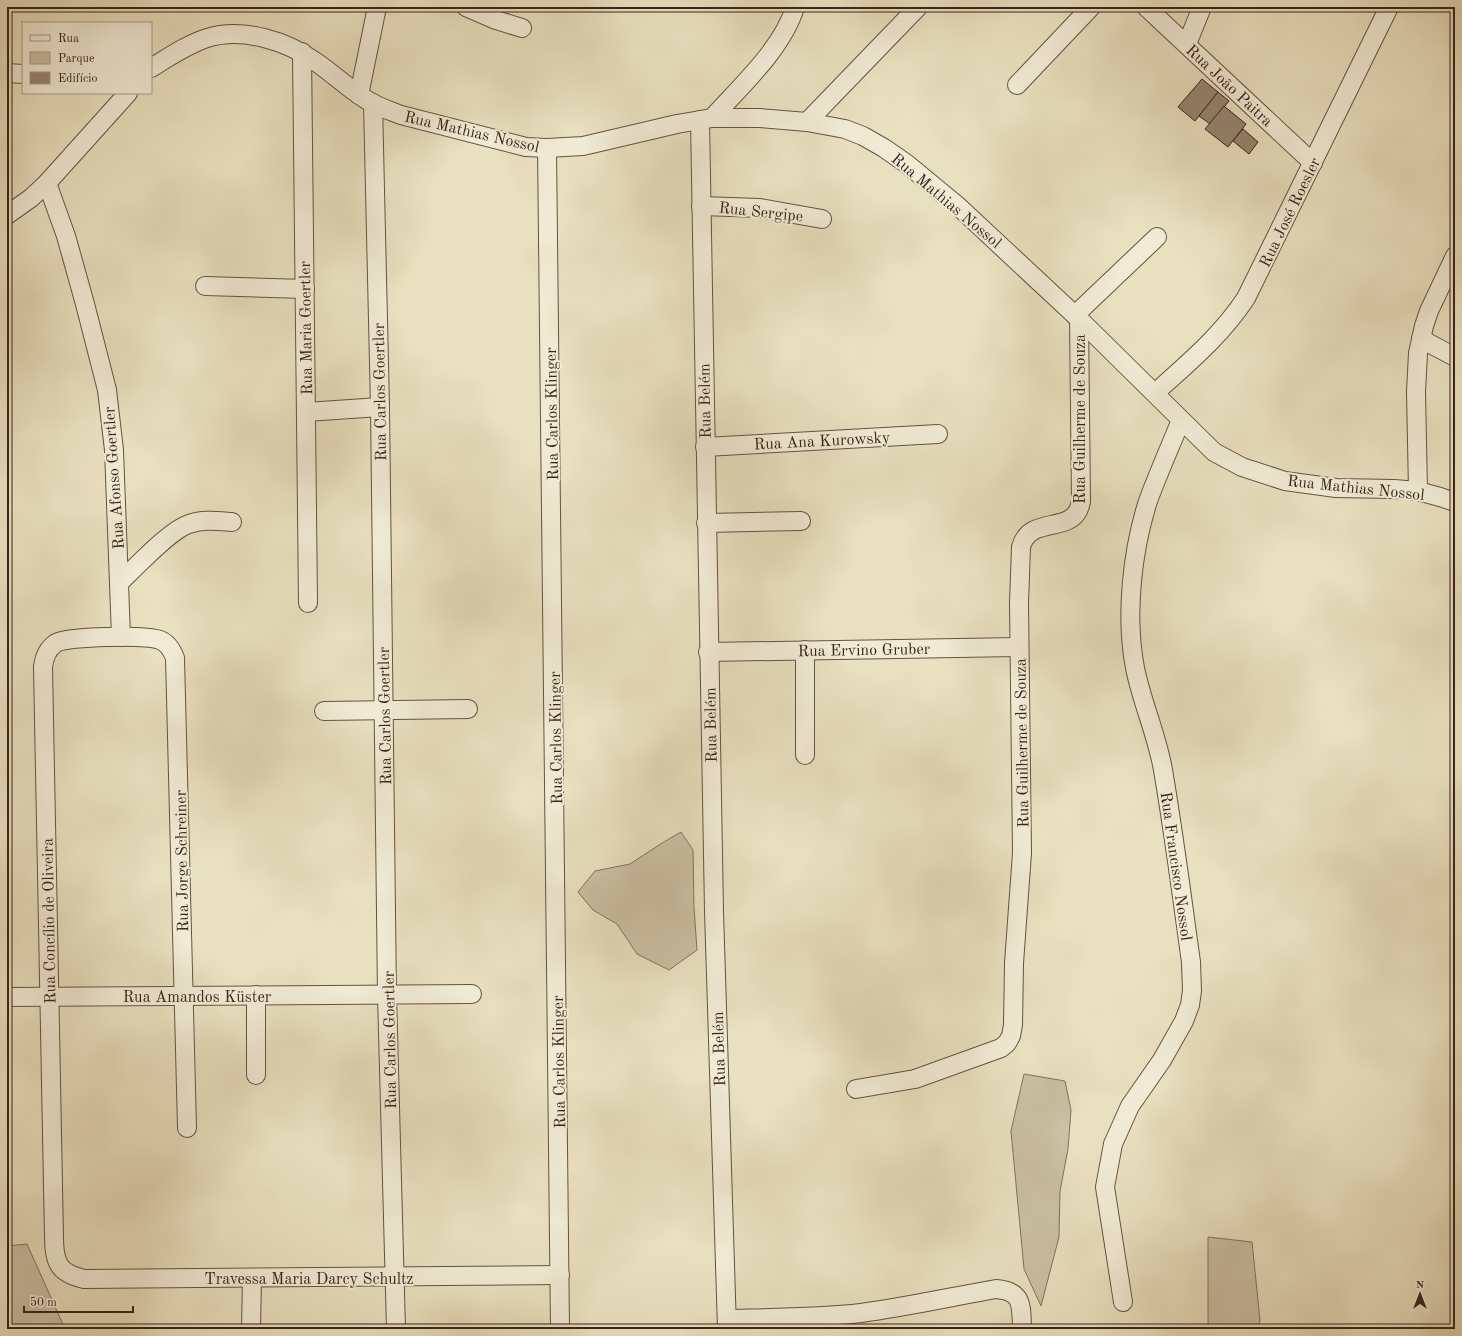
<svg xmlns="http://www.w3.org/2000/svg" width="1462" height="1336" font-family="'Old Standard TT',serif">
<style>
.green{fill:#cbc0a3;stroke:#82725e}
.building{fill:#958570;stroke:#3a231a}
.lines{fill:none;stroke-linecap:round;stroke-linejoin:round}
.minor-casing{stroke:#665243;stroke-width:20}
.minor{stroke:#f1ebd5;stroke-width:18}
.labels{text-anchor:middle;stroke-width:4;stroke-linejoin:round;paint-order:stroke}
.street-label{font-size:16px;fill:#3a231a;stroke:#f1ebd5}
</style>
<rect width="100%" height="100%" fill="#e9e0bf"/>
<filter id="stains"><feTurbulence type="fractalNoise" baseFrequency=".005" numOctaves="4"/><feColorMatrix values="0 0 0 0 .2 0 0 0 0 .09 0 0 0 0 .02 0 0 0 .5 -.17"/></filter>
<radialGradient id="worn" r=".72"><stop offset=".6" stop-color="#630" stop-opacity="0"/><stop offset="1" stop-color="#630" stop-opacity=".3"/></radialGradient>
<g class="green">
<path d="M681,832L693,850L694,908L697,950L669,970L637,954L617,924L593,910L578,892L595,871L630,864L662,843Z"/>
<path d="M1024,1074L1065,1081L1071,1110L1068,1149L1060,1191L1059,1237L1041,1306L1024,1269L1011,1131Z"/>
<path d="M1208,1237L1252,1242L1260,1320L1258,1329H1208Z"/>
<path d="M27,1244L65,1329H7V1246Z"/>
</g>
<g class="building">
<path d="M1202,79L1218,92L1195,121L1178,107Z"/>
<path d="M1218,92L1229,101L1210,124L1199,116Z"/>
<path d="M1224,106L1246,124L1228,147L1205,129Z"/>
<path d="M1243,129L1258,142L1249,154L1233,141Z"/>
</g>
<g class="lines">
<defs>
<g id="minor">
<path d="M466,7L496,20L522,28"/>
<path d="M1146,7L1313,163"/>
<path d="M1187,44L1202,7"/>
<path d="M302,52L308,603"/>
<path d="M151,68C169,57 186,45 207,38C243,27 287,41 316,62C335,75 352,92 372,103C381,108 391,111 401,115L526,147L547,148L583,146L677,124L712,118H760L807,122L845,129L863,136L884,148L907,164L959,207L1079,319L1214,452L1242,467L1285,481L1336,488L1394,489L1418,491L1440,497L1455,502"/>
<path d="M7,73L23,74"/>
<path d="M1017,85L1091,7"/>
<path d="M359,95L377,7"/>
<path d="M373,103L380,407L387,995L396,1329"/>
<path d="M712,118C740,87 783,48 795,7"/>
<path d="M700,120L714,911L727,1329"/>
<path d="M807,122L918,7"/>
<path d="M547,148L560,1329"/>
<path d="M47,183L66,236L85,304L107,390L114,450L121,637"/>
<path d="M701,206L760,208L822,219"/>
<path d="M7,215L31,198L47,183L128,93"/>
<path d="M205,286L305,289"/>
<path d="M1075,315L1157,237"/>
<path d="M1421,339L1455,357"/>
<path d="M1155,393C1188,363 1221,336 1246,298L1389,7"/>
<path d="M306,412L380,407"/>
<path d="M705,447L938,434"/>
<path d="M1418,491L1416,392L1418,353L1424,326L1429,311L1455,256"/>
<path d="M706,523L801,521"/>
<path d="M119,583C135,568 170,530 189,524C203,519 218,521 232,522"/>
<path d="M805,650V755"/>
<path d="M708,652L1019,647"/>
<path d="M324,711L468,709"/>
<path d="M256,995V1075"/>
<path d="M7,997L472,994"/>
<path d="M856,1089L915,1079L1001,1048L1007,1043L1011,1036L1013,1025L1014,963L1022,853L1019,603L1021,547C1030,513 1076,537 1081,501L1079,319"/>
<path d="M187,1128L175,658C172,650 168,643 160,640C146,635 68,636 56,643C47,649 44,658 43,667L54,1237C54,1262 58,1273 84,1279L560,1275"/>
<path d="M1123,1302L1105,1187L1113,1144L1130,1106L1162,1060L1184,1021L1190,1005L1192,991L1191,962C1182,898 1174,834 1163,770C1157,735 1142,703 1135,668C1125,616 1132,551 1148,501C1158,474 1170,447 1181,420"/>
<path d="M727,1319C772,1318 816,1318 861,1313C906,1307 951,1297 996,1289C1024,1291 1021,1307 1022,1329"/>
<path d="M251,1329L252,1278"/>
</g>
</defs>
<use href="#minor" class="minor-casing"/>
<use href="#minor" class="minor"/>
</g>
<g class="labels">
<g class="street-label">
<text transform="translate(1230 85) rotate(43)" y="6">Rua João Paitra</text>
<text transform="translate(472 131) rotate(13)" y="6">Rua Mathias Nossol</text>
<text transform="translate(947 200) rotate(40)" y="6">Rua Mathias Nossol</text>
<text transform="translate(761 211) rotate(6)" y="6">Rua Sergipe</text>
<text transform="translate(1289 212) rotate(-64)" y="6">Rua José Roesler</text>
<text transform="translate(305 328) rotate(-91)" y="6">Rua Maria Goertler</text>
<text transform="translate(379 392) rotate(-91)" y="6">Rua Carlos Goertler</text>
<text transform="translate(704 401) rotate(-91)" y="6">Rua Belém</text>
<text transform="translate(551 414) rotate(-91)" y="6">Rua Carlos Klinger</text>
<text transform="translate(1079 419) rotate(-90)" y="6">Rua Guilherme de Souza</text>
<text transform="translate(822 440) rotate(-3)" y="6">Rua Ana Kurowsky</text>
<text transform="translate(113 478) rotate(-94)" y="6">Rua Afonso Goertler</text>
<text transform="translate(1356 487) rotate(6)" y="6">Rua Mathias Nossol</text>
<text transform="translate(864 649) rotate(-1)" y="6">Rua Ervino Gruber</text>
<text transform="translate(384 716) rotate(-91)" y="6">Rua Carlos Goertler</text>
<text transform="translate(710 725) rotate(-91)" y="6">Rua Belém</text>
<text transform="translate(555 738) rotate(-91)" y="6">Rua Carlos Klinger</text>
<text transform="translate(1021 743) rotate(-91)" y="6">Rua Guilherme de Souza</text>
<text transform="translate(181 861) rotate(-91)" y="6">Rua Jorge Schreiner</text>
<text transform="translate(1177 866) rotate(82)" y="6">Rua Francisco Nossol</text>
<text transform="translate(48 921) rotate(-91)" y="6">Rua Concílio de Oliveira</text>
<text x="197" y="1002">Rua Amandos Küster</text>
<text transform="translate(389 1040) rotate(-91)" y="6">Rua Carlos Goertler</text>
<text transform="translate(718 1049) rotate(-92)" y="6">Rua Belém</text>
<text transform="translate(558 1062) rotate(-91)" y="6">Rua Carlos Klinger</text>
<text x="309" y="1284">Travessa Maria Darcy Schultz</text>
</g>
</g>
<rect width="1462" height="1336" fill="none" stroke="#e9e0bf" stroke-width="24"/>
<rect x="8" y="8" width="1446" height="1320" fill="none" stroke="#3a231a" stroke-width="2"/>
<rect x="12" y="12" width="1438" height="1312" fill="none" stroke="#3a231a"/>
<rect x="22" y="22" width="130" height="72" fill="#f1ebd5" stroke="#a89b8a"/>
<rect x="30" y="35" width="20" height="6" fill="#f1ebd5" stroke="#a89b8a"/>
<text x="58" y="42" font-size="12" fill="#3a231a">Rua</text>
<rect x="30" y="52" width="20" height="12" fill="#cbc0a3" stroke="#a89b8a"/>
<text x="58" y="62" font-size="12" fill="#3a231a">Parque</text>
<rect x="30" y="72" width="20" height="12" fill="#958570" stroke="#a89b8a"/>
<text x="58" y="82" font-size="12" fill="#3a231a">Edifício</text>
<g transform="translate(1420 1294)" stroke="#f1ebd5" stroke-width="3" paint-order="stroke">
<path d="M0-3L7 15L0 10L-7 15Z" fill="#3a231a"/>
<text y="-6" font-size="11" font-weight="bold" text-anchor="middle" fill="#3a231a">N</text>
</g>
<path d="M24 1306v6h109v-6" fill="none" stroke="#3a231a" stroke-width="2"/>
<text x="30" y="1306" font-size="12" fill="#3a231a" stroke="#f1ebd5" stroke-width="3" paint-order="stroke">50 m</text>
<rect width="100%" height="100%" filter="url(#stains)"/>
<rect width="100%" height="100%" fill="url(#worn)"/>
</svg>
